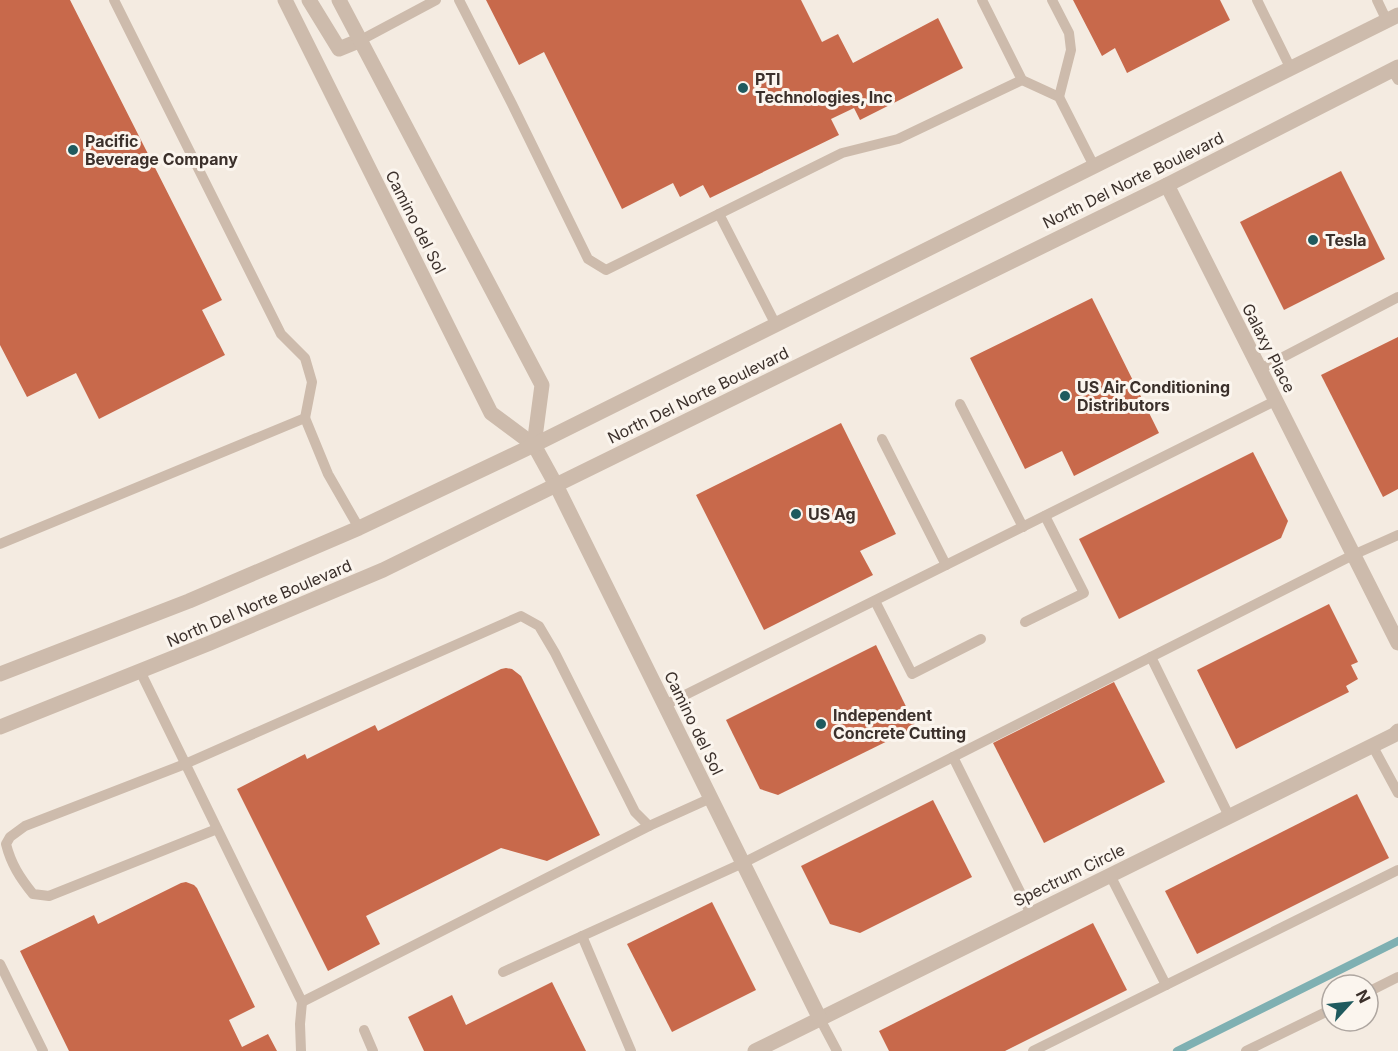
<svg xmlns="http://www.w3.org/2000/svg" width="1398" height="1051" font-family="Inter,sans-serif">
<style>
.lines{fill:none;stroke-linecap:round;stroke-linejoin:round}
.stream{stroke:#7fb0b2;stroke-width:8}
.building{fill:#c8694b}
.service{stroke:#cdbbac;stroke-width:10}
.minor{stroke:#cdbbac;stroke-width:15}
.tertiary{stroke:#cdbbac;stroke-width:15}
.poi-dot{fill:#1f5a5e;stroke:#fbf5ee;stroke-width:2}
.labels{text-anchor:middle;stroke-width:6;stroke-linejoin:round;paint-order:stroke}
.poi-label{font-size:16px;font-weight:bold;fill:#3b302b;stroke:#fbf5ee;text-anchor:start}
.street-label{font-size:16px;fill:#3b302b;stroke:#fbf5ee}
</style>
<rect width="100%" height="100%" fill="#f4ebe1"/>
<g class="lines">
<path class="stream" d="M1177,1051L1398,941"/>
</g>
<g class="building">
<path d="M0,0H70L222,300L202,310L225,355L99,419L76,373L27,397L0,345Z"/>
<path d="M486,0H801L822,42L838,34L853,63L938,18L963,68L860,120L854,108L831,119L839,135L710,198L703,185L680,197L673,183L622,209L544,52L519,65Z"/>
<path d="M1073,0H1220L1230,20L1127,73L1115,48L1102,56Z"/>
<path d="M1341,171L1385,259L1284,310L1240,222Z"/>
<path d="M1092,298L1159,433L1074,476L1062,451L1025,469L970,358Z"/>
<path d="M1398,337V489L1383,497L1321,375Z"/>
<path d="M841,423L896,534L860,551L873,575L764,630L696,495Z"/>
<path d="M1253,452L1288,521L1281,538L1119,619L1079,539Z"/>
<path d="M1329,604L1358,662L1351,665L1358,679L1346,686L1349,692L1236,749L1197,670Z"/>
<path d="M876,645L916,727L778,795L760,789L726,720Z"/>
<path d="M506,668L512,669L521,676L600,835L547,861L501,848L366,916L380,944L328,971L237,789L305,754L307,759L375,725L378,731L501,669Z"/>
<path d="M1114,682L1165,782L1044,843L993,743Z"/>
<path d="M1357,794L1389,858L1197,954L1165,891Z"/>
<path d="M933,800L972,877L860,933L830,924L801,866Z"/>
<path d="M186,882L194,885L197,888L255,1007L229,1020L242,1047L268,1034L277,1051H69L20,951L94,915L98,924L181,883Z"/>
<path d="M712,902L756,990L672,1032L627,944Z"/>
<path d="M1093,923L1127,990L1005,1051H889L879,1031Z"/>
<path d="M552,982L586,1051H424L408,1017L452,995L466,1025Z"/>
</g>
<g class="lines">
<g class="service">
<path d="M114,0L281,334L305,358L312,382L305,418"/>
<path d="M459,0L512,104L588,259L606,270L842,153L898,139L1022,80"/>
<path d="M982,0L1022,80L1059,97L1094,166"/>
<path d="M1052,0L1069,33L1071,50L1059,97"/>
<path d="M1257,0L1291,69"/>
<path d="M1377,0L1387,21"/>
<path d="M361,40L436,0"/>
<path d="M1392,70L1398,80"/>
<path d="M719,214L776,325"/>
<path d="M1260,369L1398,297"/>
<path d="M960,404L1023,527"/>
<path d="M882,439L946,565"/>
<path d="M0,544L305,418L328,474L359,528"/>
<path d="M875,601L912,674L981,639"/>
<path d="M1025,622L1084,593L1045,516"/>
<path d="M1151,657L1229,816"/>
<path d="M140,671L302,1002L300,1024L301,1051"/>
<path d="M665,705L1275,401"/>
<path d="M1372,745L1398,793"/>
<path d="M953,757L1353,555L1398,535"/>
<path d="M217,829L49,896L33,894C20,878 11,864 6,844L10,837L25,826L185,764L521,616L539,626L555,653L635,812L649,826L711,798"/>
<path d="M1110,875L1166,985L1398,870"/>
<path d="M582,936L631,1051"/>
<path d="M0,964L43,1051"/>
<path d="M503,972L743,863L953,757L1031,914"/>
<path d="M1368,992L1398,977"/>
<path d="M302,1002L649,826"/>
<path d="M820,1019L837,1051"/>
<path d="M364,1030L373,1051"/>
<path d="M1033,1051L1166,985"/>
<path d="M1246,1051L1332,1009"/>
</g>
<g class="minor">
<path d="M1167,185L1398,643"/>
<path d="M755,1051L1394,735L1398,731"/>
</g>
<g class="tertiary">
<path d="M285,0L491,413L534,445L556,485L820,1019"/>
<path d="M309,0L339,49L361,40"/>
<path d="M339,0L542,385L534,445"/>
<path d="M0,674L189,601L359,528L534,445L1398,15"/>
<path d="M0,727L210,643L383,570L1167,185L1398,67"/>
</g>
</g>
<g class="poi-dot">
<circle cx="743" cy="88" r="6"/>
<circle cx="73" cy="150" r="6"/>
<circle cx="1313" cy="240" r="6"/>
<circle cx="1065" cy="396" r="6"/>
<circle cx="796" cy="514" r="6"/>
<circle cx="821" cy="724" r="6"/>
</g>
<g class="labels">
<g class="poi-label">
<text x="755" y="85">PTI<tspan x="755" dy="18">Technologies, Inc</tspan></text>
<text x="85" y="147">Pacific<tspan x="85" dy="18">Beverage Company</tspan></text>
<text x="1325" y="246">Tesla</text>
<text x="1077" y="393">US Air Conditioning<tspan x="1077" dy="18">Distributors</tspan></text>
<text x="808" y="520">US Ag</text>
<text x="833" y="721">Independent<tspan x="833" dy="18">Concrete Cutting</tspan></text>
</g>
<g class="street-label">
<text transform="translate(1133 180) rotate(-26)" y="6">North Del Norte Boulevard</text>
<text transform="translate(416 222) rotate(63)" y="6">Camino del Sol</text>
<text transform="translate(1269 348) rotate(63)" y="6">Galaxy Place</text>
<text transform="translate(698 395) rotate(-26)" y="6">North Del Norte Boulevard</text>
<text transform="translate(259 603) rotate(-23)" y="6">North Del Norte Boulevard</text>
<text transform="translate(694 723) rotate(64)" y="6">Camino del Sol</text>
<text transform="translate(1069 875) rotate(-26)" y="6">Spectrum Circle</text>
</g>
</g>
<g transform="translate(1350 1003) rotate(63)"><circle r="28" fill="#fbf5ee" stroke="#aea6a0" stroke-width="1.5"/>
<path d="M0-4.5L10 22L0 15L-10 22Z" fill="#1f5a5e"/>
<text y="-9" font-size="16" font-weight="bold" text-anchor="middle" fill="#3b302b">N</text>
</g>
</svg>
